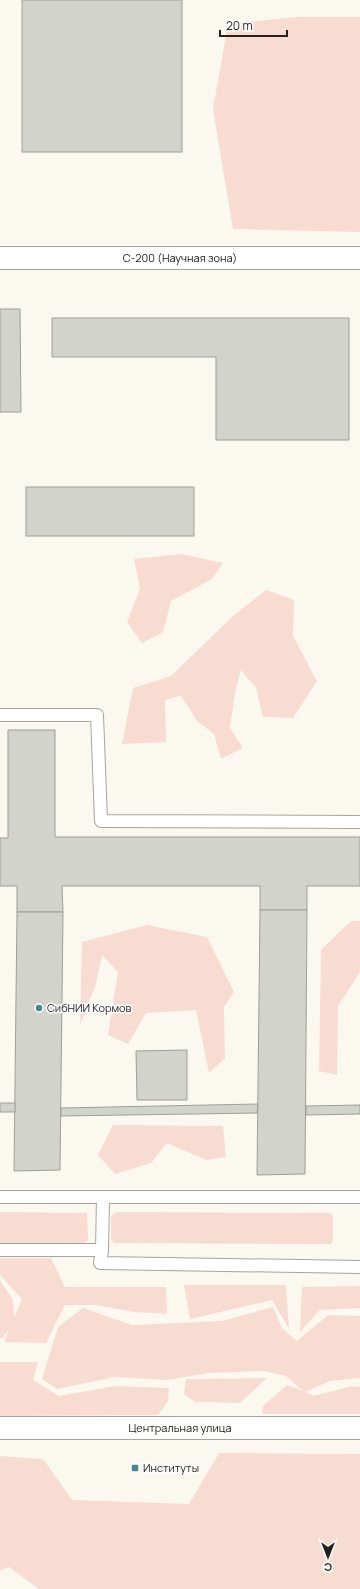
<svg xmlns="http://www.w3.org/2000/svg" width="360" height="1589" font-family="Manrope,sans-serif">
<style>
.green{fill:#f8dcd2}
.building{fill:#d2d4cb;stroke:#9e9f97}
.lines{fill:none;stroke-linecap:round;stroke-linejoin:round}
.service-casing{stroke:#a7a49c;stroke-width:14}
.minor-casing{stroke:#a7a49c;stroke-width:24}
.secondary-casing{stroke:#a7a49c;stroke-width:24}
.service{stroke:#fff;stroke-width:12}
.minor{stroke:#fff;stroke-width:22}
.secondary{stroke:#fff;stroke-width:22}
.poi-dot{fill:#428794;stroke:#fff;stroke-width:1.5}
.labels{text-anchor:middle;stroke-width:3;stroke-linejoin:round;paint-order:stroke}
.street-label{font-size:11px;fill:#22211e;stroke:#fff}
.poi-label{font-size:11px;fill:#22211e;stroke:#fff;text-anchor:start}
</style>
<rect width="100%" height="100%" fill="#fbf8ef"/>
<g class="green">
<path d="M296,17H360V232L233,229L213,109L228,24Z"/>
<path d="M181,554L223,563L212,579L171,601L163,632L142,643L127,622L140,589L134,559Z"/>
<path d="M266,590L294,600L293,636L317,681L293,718L263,717L256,688L241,670L235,693L230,728L243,748L221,759L214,734L197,721L181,696L165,700L166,742L122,744L133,688L171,676L233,616Z"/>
<path d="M351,921H360V972L338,1006L337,1075L319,1071L321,950Z"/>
<path d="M147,925L207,937L234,992L224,1007L225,1058L209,1073L196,1010L146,1013L128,1044L108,1035L118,972L102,955L96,984L80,1025L82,942Z"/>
<path d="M113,1125L223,1126L226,1157L206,1160L167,1143L151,1163L115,1174L98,1155Z"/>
<path d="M0,1212L87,1213L88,1240L85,1243H0Z"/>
<path d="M115,1212L330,1213L333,1216V1240L332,1243L330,1244L114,1243L111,1240V1216Z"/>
<path d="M0,1258H51L65,1287H166L167,1314L135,1312L95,1305H65L46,1343L4,1342L9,1330L2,1338H0V1280L13,1300L14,1318L22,1299L0,1275Z"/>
<path d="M184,1285H286L289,1329L272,1300L190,1319Z"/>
<path d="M360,1286V1308L320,1310L300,1332L302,1287Z"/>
<path d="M273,1307L282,1328L297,1341L328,1315L360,1316V1378L330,1381L305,1392L314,1396L352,1386L360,1387V1414H262L263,1406L287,1385L303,1391L286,1376L264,1371L208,1373L167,1380L115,1377L57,1389L42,1379L58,1327L83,1308L132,1325L222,1321Z"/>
<path d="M0,1362H38L33,1380L59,1396L115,1386L169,1388L168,1401L158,1415L0,1416Z"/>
<path d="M267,1378L240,1403L195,1402L184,1394L186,1379Z"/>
<path d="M219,1453L360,1454V1589H39L9,1567L0,1570V1456L43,1459L72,1500L189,1504Z"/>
</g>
<g class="building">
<rect x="22" y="0" width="160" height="152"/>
<path d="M0,309H20L21,412H0Z"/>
<path d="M52,318H349V440H216V357H52Z"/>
<rect x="26" y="487" width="168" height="49"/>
<path d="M8,730H55V837H360V886H307V910H260V886H62L63,912H17V886H0V838H8Z"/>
<path d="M260,910H307L305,1174L257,1175Z"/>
<path d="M17,912H63L60,1170L14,1171Z"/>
<path d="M187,1050V1100H137L136,1051Z"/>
<rect x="0" y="1103" width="15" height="9"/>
<path d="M258,1104L257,1113L61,1116V1108Z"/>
<path d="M360,1105V1114L306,1115V1106Z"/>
</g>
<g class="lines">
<defs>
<g id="service">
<path d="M0,715H97L101,821L360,822"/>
<path d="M0,1197H103"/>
<path d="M360,1197H103L102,1250L100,1263L360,1267"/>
<path d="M0,1250H102"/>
</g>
<g id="minor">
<path id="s1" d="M0,258H360"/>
</g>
<g id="secondary">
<path id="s2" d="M0,1428H360"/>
</g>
</defs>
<use href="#service" class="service-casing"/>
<use href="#minor" class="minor-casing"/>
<use href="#secondary" class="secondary-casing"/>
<use href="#service" class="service"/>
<use href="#minor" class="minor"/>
<use href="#secondary" class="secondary"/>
</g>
<g class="poi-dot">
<circle cx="39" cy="1008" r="4"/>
<rect x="131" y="1464" width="8" height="8" rx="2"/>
</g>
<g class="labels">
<g class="street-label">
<text dy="4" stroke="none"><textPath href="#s1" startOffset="180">С-200 (Научная зона)</textPath></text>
<text dy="4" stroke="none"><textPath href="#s2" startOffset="180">Центральная улица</textPath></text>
</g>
<g class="poi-label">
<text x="47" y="1012">СибНИИ Кормов</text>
<text x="143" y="1472">Институты</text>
</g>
</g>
<g transform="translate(328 1557) rotate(180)" stroke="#ffffff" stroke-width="3" paint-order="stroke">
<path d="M0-3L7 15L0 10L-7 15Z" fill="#22211e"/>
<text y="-6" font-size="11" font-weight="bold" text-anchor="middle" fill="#22211e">С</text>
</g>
<path d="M220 30v6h67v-6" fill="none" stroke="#22211e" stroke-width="2"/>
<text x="226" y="30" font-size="12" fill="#22211e" stroke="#ffffff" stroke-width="3" paint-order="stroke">20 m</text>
</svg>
